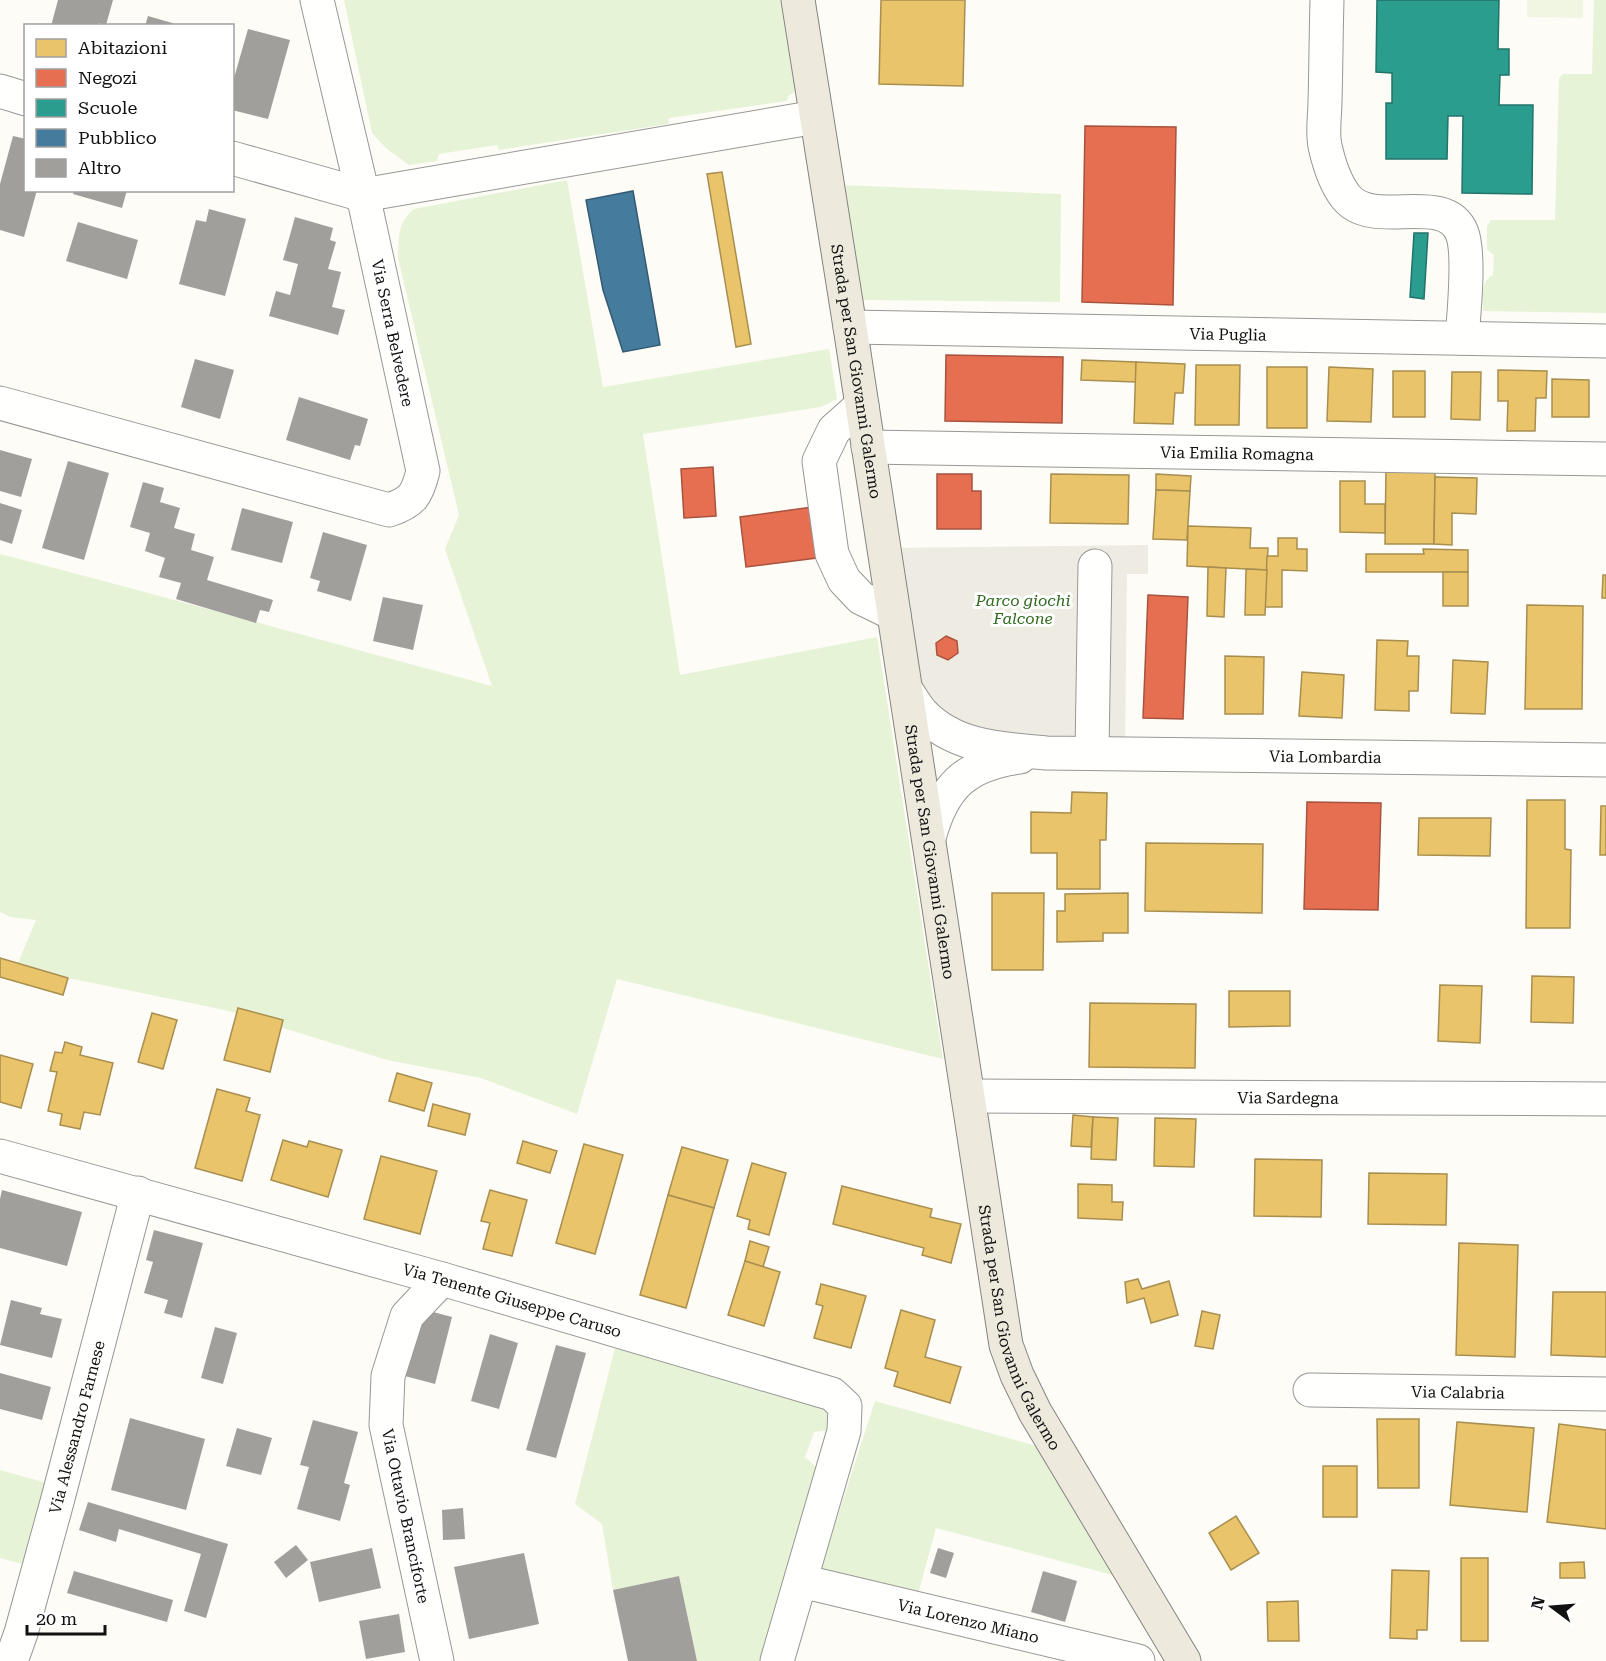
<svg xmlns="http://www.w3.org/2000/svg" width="1606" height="1661" font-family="'Roboto Serif',serif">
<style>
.green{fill:#e7f3d7}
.pitch{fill:#f0f6e1}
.plaza{fill:#edebe2}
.homes{fill:#e9c46a;stroke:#a88e4f;stroke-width:1.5}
.shops{fill:#e76f51;stroke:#a7533e;stroke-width:1.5}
.schools{fill:#2a9d8f;stroke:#227369;stroke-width:1.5}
.public{fill:#457b9d;stroke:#355b73;stroke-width:1.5}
.building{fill:#a19f9c}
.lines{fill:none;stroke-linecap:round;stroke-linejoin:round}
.minor-casing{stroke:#979795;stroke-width:35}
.major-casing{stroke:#858482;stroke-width:35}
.minor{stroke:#fffffe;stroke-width:33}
.major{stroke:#ede9dc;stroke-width:33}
.labels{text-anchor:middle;stroke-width:6;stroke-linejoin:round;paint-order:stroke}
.street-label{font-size:16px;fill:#111;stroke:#fff}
.park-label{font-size:16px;font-style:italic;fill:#2f6b1f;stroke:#fff}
</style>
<rect width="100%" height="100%" fill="#fdfcf7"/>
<g class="green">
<path d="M344,0H780L795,92L789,95L787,101L669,118L668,124L499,150L497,145L439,154L437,161L409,165L386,148L372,133Z"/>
<path d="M1594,0H1606V313L1483,311C1483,298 1480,281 1493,275L1494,255L1487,250V226L1491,220H1555L1559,78L1563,74H1592Z"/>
<path d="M567,180L603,387L829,349L837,399L821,407L643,434L680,675L877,637L943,1059L617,979L577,1114L481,1078L387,1060L225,1010L68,978L18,963L36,920L10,917L0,912V554C164,596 328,642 492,686L445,549L459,515L398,258C399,238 397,223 414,209Z"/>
<path d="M841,185L1061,194L1060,302L859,300Z"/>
<path d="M616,1344L825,1408L830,1420L831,1430L814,1432L805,1457L819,1470L760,1661H697L679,1576L613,1590L602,1524L575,1504Z"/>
<path d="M875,1401L1044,1448L1120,1577L936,1528L917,1598L819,1574Z"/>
<path d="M0,1470L47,1483L22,1564L0,1558Z"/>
</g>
<path class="pitch" d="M1527,0H1583V18L1527,17Z"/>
<path class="plaza" d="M1148,545V574H1127L1125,753H1046L923,713L884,548Z"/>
<g class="homes">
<path d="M881,0H965L963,86L879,84Z"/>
<path d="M722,172L751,344L736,347L707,174Z"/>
<path d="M1082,360L1136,362V382L1081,380Z"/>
<path d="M1136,362L1185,364L1183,393H1175L1173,424L1134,423Z"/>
<path d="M1196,365H1240L1239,425H1195Z"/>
<rect x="1267" y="367" width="40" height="61"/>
<path d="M1329,367L1373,369L1371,422L1327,421Z"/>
<path d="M1498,370L1547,371L1546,398H1536L1535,431H1507L1508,401H1498Z"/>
<rect x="1393" y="371" width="32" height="46"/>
<path d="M1452,372H1481L1480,420L1451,419Z"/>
<path d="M1552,379L1589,380V417H1552Z"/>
<path d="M1386,469L1435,470L1434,544H1385Z"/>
<path d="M1051,474L1129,475L1128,524L1050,523Z"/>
<path d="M1156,474L1191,476L1190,491L1156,490Z"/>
<path d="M1435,477L1477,478L1476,514L1452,513V545L1434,544Z"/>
<path d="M1340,481H1365V504H1385V533L1340,532Z"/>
<path d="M1156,490L1190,491L1187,540L1153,539Z"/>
<path d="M1188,526L1251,528L1250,548H1268L1267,570L1187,566Z"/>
<path d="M1278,538H1297V549H1307V571L1282,570V607H1265L1267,556H1278Z"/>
<path d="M1423,549L1468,550V572H1366V554H1424Z"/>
<path d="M1208,567L1226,568L1224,617L1207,616Z"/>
<path d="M1246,569L1267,570L1265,615H1245Z"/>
<rect x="1443" y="572" width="25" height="34"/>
<path d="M1603,575H1606V598H1602Z"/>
<path d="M1527,605L1583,606L1582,709H1525Z"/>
<path d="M1377,640L1408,641L1407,656H1419L1418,691H1409V711L1375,710Z"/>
<path d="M1225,656L1264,657L1263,714H1225Z"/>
<path d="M1453,660L1488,662L1485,714L1451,713Z"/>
<path d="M1302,672L1344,675L1342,718L1299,716Z"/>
<path d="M1072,792L1107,793L1106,840H1100V889H1057V853H1031V812L1071,813Z"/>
<path d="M1527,800H1565V849L1571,850L1570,928H1526Z"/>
<path d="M1601,806H1606V855H1600Z"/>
<path d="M1419,818H1491L1490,856L1418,855Z"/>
<path d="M1146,843L1263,844L1262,913L1145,911Z"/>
<path d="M992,893H1044L1043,970H992Z"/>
<path d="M1128,893V933H1103V941L1057,942V911H1065V894Z"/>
<path d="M0,958L68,978L63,995L0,977Z"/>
<path d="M1532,976L1574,977L1573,1023L1531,1022Z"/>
<path d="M1440,985L1482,986L1480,1043L1438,1041Z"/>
<path d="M1229,991H1290V1026L1229,1027Z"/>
<path d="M1090,1003L1196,1004L1195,1068L1089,1067Z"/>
<path d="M238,1008L283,1020L270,1072L224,1060Z"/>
<path d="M152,1013L177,1020L163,1069L138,1062Z"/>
<path d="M65,1042L82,1047L80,1055L113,1063L100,1115L84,1112L80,1129L60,1125L62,1114L48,1111L57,1072L50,1071L55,1052L62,1053Z"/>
<path d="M0,1055L33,1064L21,1108L0,1102Z"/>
<path d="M397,1073L432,1083L424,1111L389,1101Z"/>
<path d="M217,1089L250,1098L246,1111L260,1115L242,1181L195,1168Z"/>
<path d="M433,1104L470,1114L465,1135L428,1126Z"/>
<path d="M1073,1115L1093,1117L1091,1147L1071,1146Z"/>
<path d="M1093,1117L1118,1118L1116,1160L1091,1159Z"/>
<path d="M1155,1118L1196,1119L1194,1167L1154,1166Z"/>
<path d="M283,1140L307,1147L309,1141L342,1150L328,1197L271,1180Z"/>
<path d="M523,1141L557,1151L550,1173L517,1163Z"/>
<path d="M584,1144L623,1155L595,1254L556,1243Z"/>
<path d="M682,1147L728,1160L714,1208L668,1195Z"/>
<path d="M381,1156L437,1171L420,1234L364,1219Z"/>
<path d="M1255,1159L1322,1160L1321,1217L1254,1216Z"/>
<path d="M752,1163L786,1173L769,1235L748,1229L750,1220L737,1216Z"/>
<path d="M1369,1173L1447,1174L1446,1225L1368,1224Z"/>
<path d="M1078,1184L1112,1185V1202H1123L1122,1220L1078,1218Z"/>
<path d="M842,1186L932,1209L930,1217L961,1224L951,1263L922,1255L924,1248L833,1224Z"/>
<path d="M490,1190L527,1200L512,1256L483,1249L490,1223L481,1221Z"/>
<path d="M668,1195L714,1208L686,1308L640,1295Z"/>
<path d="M750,1241L769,1247L763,1267L745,1261Z"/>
<path d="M1459,1243L1518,1245L1515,1357L1456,1355Z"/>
<path d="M745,1261L780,1272L764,1326L728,1315Z"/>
<path d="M1138,1279L1142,1289L1169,1281L1178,1315L1151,1323L1144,1298L1127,1303L1125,1282Z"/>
<path d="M821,1284L866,1296L851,1348L814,1338L823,1306L816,1304Z"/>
<path d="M1553,1292H1606V1357L1551,1355Z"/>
<path d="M901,1310L935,1320L925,1357L961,1367L950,1403L894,1386L898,1372L885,1368Z"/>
<path d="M1202,1311L1220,1315L1213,1349L1195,1346Z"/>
<path d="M1377,1419H1419V1488H1378Z"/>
<path d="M1457,1422L1534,1428L1527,1512L1450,1505Z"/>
<path d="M1559,1424L1606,1430V1529L1547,1522Z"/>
<rect x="1323" y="1466" width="34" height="51"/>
<path d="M1236,1516L1259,1553L1231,1570L1209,1533Z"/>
<rect x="1461" y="1558" width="27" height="83"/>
<path d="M1584,1562L1585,1578H1560V1563Z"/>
<path d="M1392,1570L1429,1571L1427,1630H1417V1639L1390,1638Z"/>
<path d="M1298,1601L1299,1641H1268L1267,1602Z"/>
</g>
<g class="shops">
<path d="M1085,126L1176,127L1173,305L1082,302Z"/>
<path d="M946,355L1063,357L1062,423L945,421Z"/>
<path d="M713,467L716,516L684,518L681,469Z"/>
<path d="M937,474H972V491H981V529H937Z"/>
<path d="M834,504L840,555L746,567L740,517Z"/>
<path d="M1148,595L1188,597L1183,719L1143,718Z"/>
<path d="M946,636L957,641L958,653L948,660L937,655L936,643Z"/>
<path d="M1307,802L1381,803L1378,910L1304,909Z"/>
</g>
<g class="schools">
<path d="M1377,0H1499L1498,49H1509V75H1500L1499,105H1533L1532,194L1462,193L1463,116H1448L1447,159H1386V103H1392V73L1376,72Z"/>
<path d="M1414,233H1428L1424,299L1410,297Z"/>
</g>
<path class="public" d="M633,191L660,345L623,352L603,290L586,200Z"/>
<g class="building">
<path d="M58,0H113L106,25L98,23V26H51Z"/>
<path d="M148,16L179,25V26H145Z"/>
<path d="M248,29L290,40L268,119L232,110V85Z"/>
<path d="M13,136L26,139V190H37L24,237L0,230V184Z"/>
<path d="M74,190H127L122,208L73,194Z"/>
<path d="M209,209L246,219L225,296L179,284L196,220L206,222Z"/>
<path d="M295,217L333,228L330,240L336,242L328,269L341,272L332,307L345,310L338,335L269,316L276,291L290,295L298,264L283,260Z"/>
<path d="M78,222L138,240L127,279L66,261Z"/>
<path d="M195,359L234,370L220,419L181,407Z"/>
<path d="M299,397L368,419L360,446L355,445L350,460L286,440Z"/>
<path d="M0,450L32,459L21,497L0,491Z"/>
<path d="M68,461L109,473L84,560L42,548Z"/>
<path d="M143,482L164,488L160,502L180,508L174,528L195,534L191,550L214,557L207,580L273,600L269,612L260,610L256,623L176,599L181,583L159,577L165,558L145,551L150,533L130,527Z"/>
<path d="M0,503L22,510L12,544L0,540Z"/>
<path d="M242,508L293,522L282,563L231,550Z"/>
<path d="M323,532L367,545L351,601L317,591L320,581L310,578Z"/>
<path d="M383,597L423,605L413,650L373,641Z"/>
<path d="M2,1190L82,1212L67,1266L0,1248V1199Z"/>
<path d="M154,1230L203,1243L182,1318L164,1313L168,1300L144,1293L153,1262L146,1260Z"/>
<path d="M11,1300L42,1308L40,1314L62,1319L52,1358L0,1345Z"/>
<path d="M418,1308L452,1317L435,1384L401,1375Z"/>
<path d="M215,1327L237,1333L223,1384L201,1378Z"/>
<path d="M490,1334L518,1343L499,1409L471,1401Z"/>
<path d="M556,1345L586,1353L556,1458L526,1450Z"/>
<path d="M0,1373L51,1387L42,1420L0,1409Z"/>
<path d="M130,1418L205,1439L186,1510L111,1490Z"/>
<path d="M313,1420L358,1432L344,1483L350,1485L340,1521L297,1509L309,1467L300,1465Z"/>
<path d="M237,1428L272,1438L261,1475L226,1466Z"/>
<path d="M88,1502L228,1544L206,1618L184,1611L201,1554L119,1529L116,1542L79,1530Z"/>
<path d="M463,1508L465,1539L443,1540L442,1510Z"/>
<path d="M296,1545L308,1560L286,1578L274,1562Z"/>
<path d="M372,1548L381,1588L319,1602L310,1562Z"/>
<path d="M938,1548L954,1553L946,1578L930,1573Z"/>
<path d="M524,1553L539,1624L469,1639L454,1567Z"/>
<path d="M74,1571L173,1600L167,1622L67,1593Z"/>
<path d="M1043,1571L1077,1581L1065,1622L1031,1612Z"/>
<path d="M679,1576L697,1661H628L613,1590Z"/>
<path d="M399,1614L405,1652L366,1659L359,1621Z"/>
</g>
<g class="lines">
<defs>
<g id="minor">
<path d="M1327,0C1326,34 1326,67 1325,101C1325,115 1322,132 1325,146C1329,164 1335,183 1346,197C1373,231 1445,190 1462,233C1470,254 1464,313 1462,338"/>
<path d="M0,91L26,99"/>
<path d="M232,158L363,195L317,0"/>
<path id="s1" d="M850,327L1606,341"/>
<path d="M0,403L389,510C413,502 417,495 423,471L363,195L816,117"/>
<path d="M862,405L834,430L819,461L832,554L844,580L861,598L894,614"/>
<path id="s2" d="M868,447L1606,459"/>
<path id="s3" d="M906,690C911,697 916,706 922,713C955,748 1002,749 1046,753L1606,760"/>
<path d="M1092,752L1095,566"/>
<path d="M929,838C943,786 966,764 1020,757"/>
<path id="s4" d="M968,1096L1606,1099"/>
<path id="s5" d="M0,1156L442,1279L832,1394L845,1406L844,1431L777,1661"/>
<path id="s6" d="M1310,1390L1606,1394"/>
<path id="s7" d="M801,1581L1138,1661"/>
<path id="s8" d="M11,1661L21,1633L57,1502L138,1193"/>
<path d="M437,1661L386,1425L388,1376L407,1316L442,1279"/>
</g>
<g id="major">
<path id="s9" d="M798,0L850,327L1006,1345L1017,1375L1035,1412L1184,1661"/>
</g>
</defs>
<use href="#minor" class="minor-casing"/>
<use href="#major" class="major-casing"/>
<use href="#minor" class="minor"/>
<use href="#major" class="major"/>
</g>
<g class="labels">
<g class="street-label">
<text transform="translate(393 333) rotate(78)" y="6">Via Serra Belvedere</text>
<text dy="6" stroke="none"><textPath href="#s1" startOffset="378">Via Puglia</textPath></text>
<text dy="6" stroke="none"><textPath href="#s9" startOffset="376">Strada per San Giovanni Galermo</textPath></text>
<text dy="6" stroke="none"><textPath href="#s2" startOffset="369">Via Emilia Romagna</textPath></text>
<text dy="6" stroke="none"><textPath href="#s3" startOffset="441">Via Lombardia</textPath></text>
<text dy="6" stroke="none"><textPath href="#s9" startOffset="862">Strada per San Giovanni Galermo</textPath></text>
<text dy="6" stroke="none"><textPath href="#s4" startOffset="320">Via Sardegna</textPath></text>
<text dy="6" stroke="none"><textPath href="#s5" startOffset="532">Via Tenente Giuseppe Caruso</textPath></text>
<text dy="6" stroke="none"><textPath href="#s9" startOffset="1348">Strada per San Giovanni Galermo</textPath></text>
<text dy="6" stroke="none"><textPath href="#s6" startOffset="148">Via Calabria</textPath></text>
<text dy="6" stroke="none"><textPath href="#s8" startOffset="243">Via Alessandro Farnese</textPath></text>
<text transform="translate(406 1516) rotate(78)" y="6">Via Ottavio Branciforte</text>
<text dy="6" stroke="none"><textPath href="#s7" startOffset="172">Via Lorenzo Miano</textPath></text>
</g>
<g class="park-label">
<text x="1023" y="606">Parco giochi<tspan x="1023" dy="18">Falcone</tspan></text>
</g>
</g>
<rect x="24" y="24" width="210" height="168" fill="#ffffff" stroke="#a0a0a0" stroke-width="1.5"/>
<rect x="36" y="39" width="30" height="18" fill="#e9c46a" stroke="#a0a0a0" stroke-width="1.5"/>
<text x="78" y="54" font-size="18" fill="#111111">Abitazioni</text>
<rect x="36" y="69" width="30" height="18" fill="#e76f51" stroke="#a0a0a0" stroke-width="1.5"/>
<text x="78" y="84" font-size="18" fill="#111111">Negozi</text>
<rect x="36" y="99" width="30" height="18" fill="#2a9d8f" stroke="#a0a0a0" stroke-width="1.5"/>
<text x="78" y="114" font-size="18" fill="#111111">Scuole</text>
<rect x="36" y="129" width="30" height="18" fill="#457b9d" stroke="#a0a0a0" stroke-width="1.5"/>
<text x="78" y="144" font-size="18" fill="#111111">Pubblico</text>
<rect x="36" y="159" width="30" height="18" fill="#a19f9c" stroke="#a0a0a0" stroke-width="1.5"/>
<text x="78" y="174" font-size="18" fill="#111111">Altro</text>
<g transform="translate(1552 1607) rotate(286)" stroke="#ffffff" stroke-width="4.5" paint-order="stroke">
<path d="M0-4.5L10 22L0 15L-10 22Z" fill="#111111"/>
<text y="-9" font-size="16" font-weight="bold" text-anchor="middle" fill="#111111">N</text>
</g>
<path d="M27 1625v9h78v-9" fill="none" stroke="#111111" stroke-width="3"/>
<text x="36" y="1625" font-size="18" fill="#111111" stroke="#ffffff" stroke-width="4.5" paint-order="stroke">20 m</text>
</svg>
